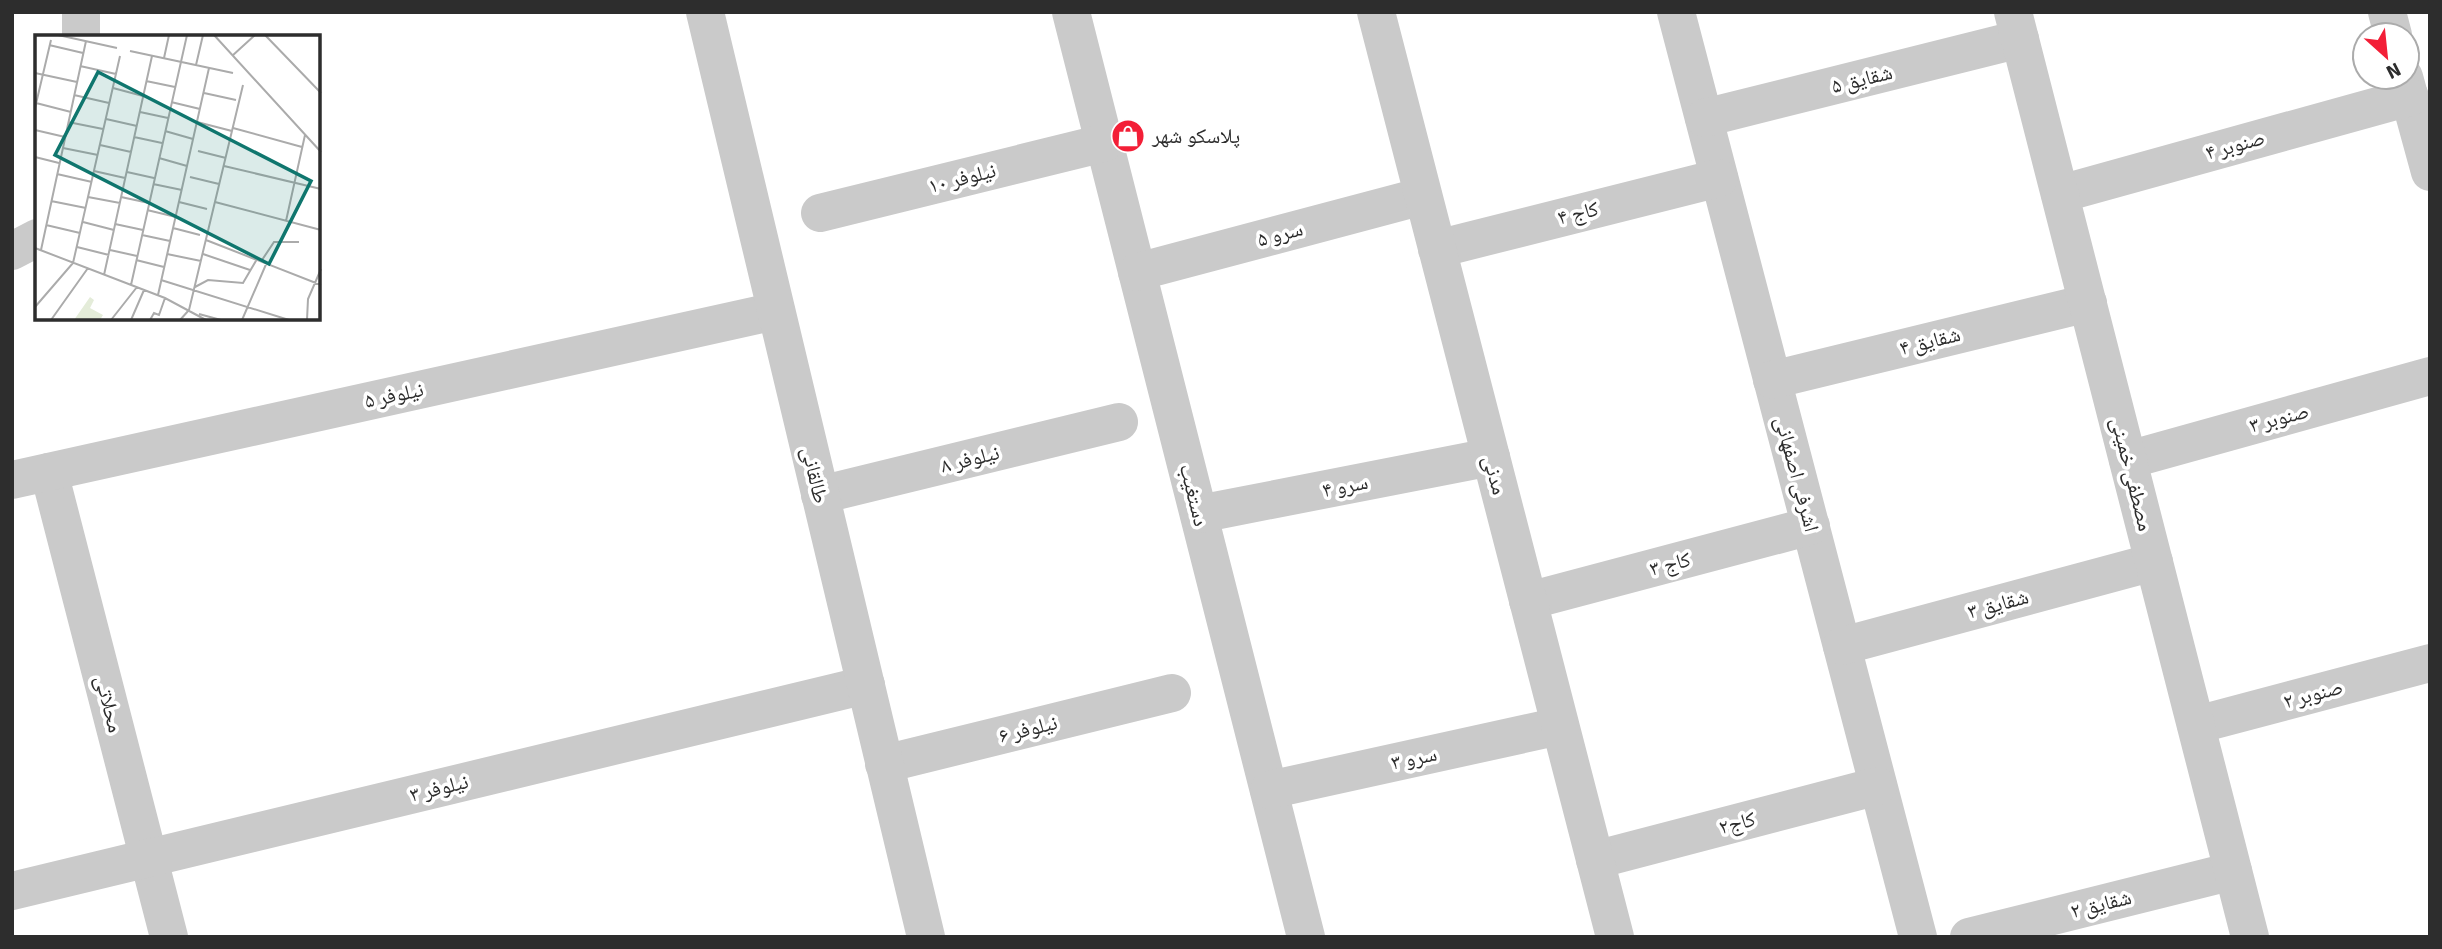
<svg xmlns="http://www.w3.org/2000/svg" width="2442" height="949" font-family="Signika,'Noto Naskh Arabic',sans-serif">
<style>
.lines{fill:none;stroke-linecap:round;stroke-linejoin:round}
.minor{stroke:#cacaca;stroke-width:38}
.tertiary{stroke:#cacaca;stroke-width:38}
.labels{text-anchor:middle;stroke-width:7;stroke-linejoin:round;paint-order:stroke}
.street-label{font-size:21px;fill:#2d2d2d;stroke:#fff}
.poi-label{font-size:21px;fill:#2d2d2d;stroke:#fff;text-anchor:start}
.inset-road{fill:none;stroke:#ababab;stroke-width:2}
.view{fill:#0f766e;fill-opacity:0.15;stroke:#0f766e;stroke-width:3.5}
.inset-edge{fill:none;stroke:#2d2d2d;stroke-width:3.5}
</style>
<rect width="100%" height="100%" fill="#fff"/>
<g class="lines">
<g class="minor">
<path d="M81,12V37"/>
<path d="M1071,12L1306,937"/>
<path d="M1676,12L1918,937"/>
<path d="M2387,12L2393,35"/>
<path d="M2404,77L2430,172"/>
<path d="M1704,118L2020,39"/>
<path d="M2060,194L2410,97"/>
<path d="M820,213L1104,143"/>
<path d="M1437,249L1719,178"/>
<path d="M12,251L37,238"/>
<path d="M1137,272L1423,196"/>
<path d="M1772,380L2088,303"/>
<path d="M2128,460L2430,376"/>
<path d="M49,472L169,937"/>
<path d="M12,480L776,311"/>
<path d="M820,495L1119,422"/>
<path d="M1199,514L1491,457"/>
<path d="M1528,601L1811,526"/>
<path d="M1842,646L2154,562"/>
<path d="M2196,725L2430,663"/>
<path d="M884,764L1172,693"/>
<path d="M1269,790L1560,726"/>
<path d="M1595,860L1878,786"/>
<path d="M12,891L866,685"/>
<path d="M1969,937L2233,871"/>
</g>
<g class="tertiary">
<path d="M705,12L926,937"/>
<path d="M1376,12L1615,937"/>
<path d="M2013,12L2250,937"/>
</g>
</g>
<defs>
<symbol id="shop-disc" viewBox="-11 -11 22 22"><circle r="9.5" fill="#f31f37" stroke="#fff"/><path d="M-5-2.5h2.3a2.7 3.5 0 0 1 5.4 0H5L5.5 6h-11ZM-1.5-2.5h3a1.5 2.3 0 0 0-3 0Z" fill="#fff"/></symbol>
</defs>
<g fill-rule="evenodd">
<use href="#shop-disc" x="1109" y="117" width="38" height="38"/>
</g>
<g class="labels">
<g class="street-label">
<text transform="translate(1862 79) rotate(-14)" y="7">شقایق ۵</text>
<text transform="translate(2235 145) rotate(-16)" y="7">صنوبر ۴</text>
<text transform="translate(962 178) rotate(-14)" y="7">نیلوفر ۱۰</text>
<text transform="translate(1578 213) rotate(-14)" y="7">کاج ۴</text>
<text transform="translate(1280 234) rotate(-15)" y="7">سرو ۵</text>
<text transform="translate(1930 341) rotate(-14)" y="7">شقایق ۴</text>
<text transform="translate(394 395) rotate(-12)" y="7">نیلوفر ۵</text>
<text transform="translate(2279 418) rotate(-15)" y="7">صنوبر ۳</text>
<text transform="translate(970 459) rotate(-14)" y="7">نیلوفر ۸</text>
<text transform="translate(1797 474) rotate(75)" y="7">اشرفی اصفهانی</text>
<text transform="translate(2132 474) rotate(76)" y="7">مصطفی خمینی</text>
<text transform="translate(815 475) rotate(77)" y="7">طالقانی</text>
<text transform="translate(1495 475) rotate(75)" y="7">مدنی</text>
<text transform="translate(1345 486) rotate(-11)" y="7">سرو ۴</text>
<text transform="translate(1194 495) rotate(76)" y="7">دستغیب</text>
<text transform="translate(1670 564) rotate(-15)" y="7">کاج ۳</text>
<text transform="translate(1998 604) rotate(-15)" y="7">شقایق ۳</text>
<text transform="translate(2313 694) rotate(-15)" y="7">صنوبر ۲</text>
<text transform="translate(109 704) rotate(76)" y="7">محلاتی</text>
<text transform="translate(1028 729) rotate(-14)" y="7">نیلوفر ۶</text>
<text transform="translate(1414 758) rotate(-12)" y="7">سرو ۳</text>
<text transform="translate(439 788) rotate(-14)" y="7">نیلوفر ۳</text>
<text transform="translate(1737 823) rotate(-15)" y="7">کاج۲</text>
<text transform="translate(2101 904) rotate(-14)" y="7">شقایق ۲</text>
</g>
<g class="poi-label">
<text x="1152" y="143">پلاسکو شهر</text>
</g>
</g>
<g transform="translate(35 35)">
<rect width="285" height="285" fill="#fff"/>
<path d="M55,262L59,265L55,273L68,280L65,285H39Z" fill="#e4ecd9"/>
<path class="inset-road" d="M23,0L82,13M179,0L286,117M230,0L286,58M14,10L48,18M95,16L198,38M197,21L220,0M129,23L134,0M161,30L168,0M45,31L81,39M0,38L42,47M111,46L140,52M78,53L108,61M169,58L201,65M39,60L74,68M136,67L165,74M1,68L36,77M0,73L16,5M105,77L133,83M71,84L102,91M33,87L68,94M162,87L197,96M198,93L267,112M0,95L30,102M130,96L158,104M99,102L127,108M65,110L96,117M28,113L63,120M163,116L191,123M0,122L24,128M124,123L152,131M189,131L286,154M59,136L90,143M92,137L119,143M22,139L57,147M155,142L184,149M118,149L147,155M53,162L85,168M86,162L114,168M16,166L51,173M144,167L172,174M180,167L286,195M112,175L141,182M251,186L270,100M48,187L79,195M80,189L108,195M11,190L45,198M138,193L165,200M107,200L135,206M171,205L286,250M42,212L74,220M0,213L130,263L171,285M6,215L51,6M75,215L102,221M132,219L166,226M168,219L215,235M101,225L129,232M227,225L239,207H264M69,240L117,21M126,245L254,285M96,250L152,0M160,252L173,245L208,248L222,224M123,260L174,33M0,272L38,228L85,21M164,279L186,285M16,285L53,233M76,285L102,252M96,285L109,255M115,285L119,278L124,280L130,263M145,285L154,275L208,50M207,285L232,227M272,285L273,264L286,234"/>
<path class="view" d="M63,37L276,146L234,229L20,120Z"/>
<rect width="285" height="285" class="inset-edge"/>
</g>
<rect width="2442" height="949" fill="none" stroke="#2d2d2d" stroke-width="28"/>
<g transform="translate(2386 56) rotate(153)"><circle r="33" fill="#ffffff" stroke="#ababab" stroke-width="2"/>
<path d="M0-5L12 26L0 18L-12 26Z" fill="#f31f37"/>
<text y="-10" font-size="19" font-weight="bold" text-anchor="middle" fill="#2d2d2d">N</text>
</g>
</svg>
